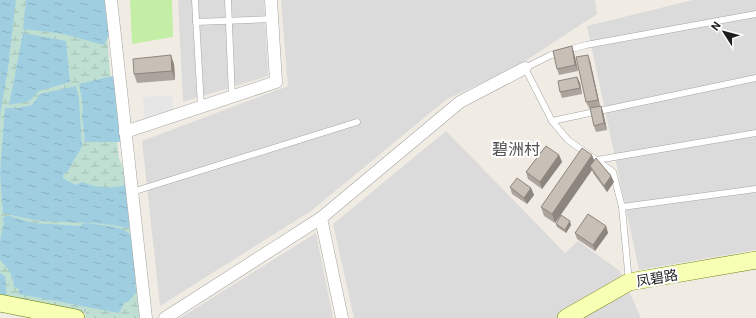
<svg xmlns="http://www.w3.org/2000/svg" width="756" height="318" font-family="Roboto,'Noto Sans SC',sans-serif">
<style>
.residential{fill:#dcdbdb}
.grass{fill:#c4eea5}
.wetland{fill:url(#wetland-marsh)}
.parking{fill:#e6e6e6}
.water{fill:url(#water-ripples)}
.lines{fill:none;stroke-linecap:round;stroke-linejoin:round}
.lane-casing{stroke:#a5a5a5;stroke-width:7}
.street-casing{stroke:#a5a5a5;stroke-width:13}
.secondary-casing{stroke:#657a00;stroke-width:18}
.lane{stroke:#fff;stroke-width:6}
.street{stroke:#fff;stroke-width:12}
.secondary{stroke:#f6ffb3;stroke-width:17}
.wall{fill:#aca49d}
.shaded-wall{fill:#8c867f}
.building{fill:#c8bfb6;stroke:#8c867f}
.labels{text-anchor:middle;stroke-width:4;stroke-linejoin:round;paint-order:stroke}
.street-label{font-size:14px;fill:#1e1e1e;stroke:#fff}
.quarter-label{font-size:16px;fill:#515151;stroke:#fff}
</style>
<defs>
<pattern id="wetland-marsh" width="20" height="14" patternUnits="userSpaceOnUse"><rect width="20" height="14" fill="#bfdfd2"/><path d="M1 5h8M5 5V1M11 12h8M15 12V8" fill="none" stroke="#a4bfb4"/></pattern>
<pattern id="water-ripples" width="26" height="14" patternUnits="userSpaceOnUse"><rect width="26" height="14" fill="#a0cee1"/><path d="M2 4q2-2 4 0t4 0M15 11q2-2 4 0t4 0" fill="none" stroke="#89b0c1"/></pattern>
</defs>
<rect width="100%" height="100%" fill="#f0ece3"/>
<g class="residential">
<path d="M178,0H264L268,76L183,102Z"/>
<path d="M281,0H595L597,14L513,69L447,99L311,211L160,306L142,141L288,86Z"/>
<path d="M693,0H756V250L639,270L587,26Z"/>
<path d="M446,131L565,253L578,241L620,271L641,318H354L333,224Z"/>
<path d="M316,233L333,318H180Z"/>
</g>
<path class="grass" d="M130,0H172L173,37L132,44Z"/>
<path class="wetland" d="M0,0H105L109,60L119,158L137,201L150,294L141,318H85L86,313L36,303L0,299Z"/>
<path class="parking" d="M172,95L174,112L145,120L143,97Z"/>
<g class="water">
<path d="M0,0H16L8,68L0,116Z"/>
<path d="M26,0H104L109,36L103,45L64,34L23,29Z"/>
<path d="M23,33L66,41L70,82L39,91L29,101L9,105Z"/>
<path d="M113,76L123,140L120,142H85L82,116L83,106L79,84Z"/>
<path d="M76,86L79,99L82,146L68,171L63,175V178L76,185L82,182C95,188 112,189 126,185L131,219L130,226L127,228C99,221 71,223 43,221C30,220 16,216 3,213L0,174L5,108H17L32,105L40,94Z"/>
<path d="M6,216H10L33,223L80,226L84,223C97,225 126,225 132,237L136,293L129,301L124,303L119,313L19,294V289L14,287C13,275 9,269 0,260V241L4,223L2,219Z"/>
<path d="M0,273L5,276L7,300L0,299Z"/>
</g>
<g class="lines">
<defs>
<g id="lane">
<path d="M195,0L201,107"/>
<path d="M228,0L232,97"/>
<path d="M196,22L272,19"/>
<path d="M552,121L756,78"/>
<path d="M597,160L756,133"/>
<path d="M132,192L357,122"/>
<path d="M622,207L756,189"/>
<path d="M629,282L622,207L613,172L568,140L552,121L525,68L551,55L586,45L756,14"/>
</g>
<g id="street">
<path d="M111,0L146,318"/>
<path d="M125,132L276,82L271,0"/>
<path d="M321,218L342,318"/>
<path d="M165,318L321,218L460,102L525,68"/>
</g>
<g id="secondary">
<path d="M0,303L76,318"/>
<path d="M566,318L629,282L756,260"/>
</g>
</defs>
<use href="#lane" class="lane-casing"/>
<use href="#street" class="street-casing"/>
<use href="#secondary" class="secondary-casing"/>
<use href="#lane" class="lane"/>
<use href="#street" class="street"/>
<use href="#secondary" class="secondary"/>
</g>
<g class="wall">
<path d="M572,46L574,53L578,71L559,75L557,69Z"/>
<path d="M590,61L600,106H601L603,112L607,130L596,132L594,126L592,108H589L586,102Z"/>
<path d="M174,64L175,80L137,83L134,74Z"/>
<path d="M577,77L580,83L582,94L562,98L560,92Z"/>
<path d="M559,155L562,162L542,189L528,179L526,172Z"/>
<path d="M594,161L611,176L614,182L607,192L593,173L592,170L555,223L544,216L541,207Z"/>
<path d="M510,187L531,188L534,195L527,204L512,194Z"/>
<path d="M556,224L571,225L566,233L557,227Z"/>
<path d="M606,226L608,233L595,251L577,239L575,233Z"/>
</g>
<g class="shaded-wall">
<path d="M572,46L574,53L578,71L575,65Z"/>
<path d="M171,55L174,64L175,80L172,71Z"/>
<path d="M588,55L590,61L600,106L598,100Z"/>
<path d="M577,77L580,83L582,94L580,88Z"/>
<path d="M601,106L603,112L607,130L604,123Z"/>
<path d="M559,155L562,162L542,189L540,182Z"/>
<path d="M592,155L596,164L590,166L592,170L555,223L552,214Z"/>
<path d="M611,176L614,182L607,192L604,186Z"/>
<path d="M531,188L534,195L527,204L524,198Z"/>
<path d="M570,221L571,225L566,233L565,230Z"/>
<path d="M606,226L608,233L595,251L593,245Z"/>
</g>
<g class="building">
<path d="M572,46L575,65L557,69L553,51Z"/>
<path d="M171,55L172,71L134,74L133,59Z"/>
<path d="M588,55L598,100L586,102L576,57Z"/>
<path d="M577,77L580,88L560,92L558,81Z"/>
<path d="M601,106L604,123L594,126L590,108Z"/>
<path d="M546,146L559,155L540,182L526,172Z"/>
<path d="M582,148L592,155L552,214L541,207Z"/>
<path d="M596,158L611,176L604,186L590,166Z"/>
<path d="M517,178L531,188L524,198L510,187Z"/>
<path d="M588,214L606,226L593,245L575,233Z"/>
<path d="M561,215L570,221L565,230L556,224Z"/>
</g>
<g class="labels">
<g class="street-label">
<text transform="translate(657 278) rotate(-10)" y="5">凤碧路</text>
</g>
<g class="quarter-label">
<text x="516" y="155">碧洲村</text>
</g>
</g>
<g transform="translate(724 32) rotate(306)" stroke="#ffffff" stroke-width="3" paint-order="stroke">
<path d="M0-3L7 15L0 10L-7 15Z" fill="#1e1e1e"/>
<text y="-6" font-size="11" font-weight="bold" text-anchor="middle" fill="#1e1e1e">N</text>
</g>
</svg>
